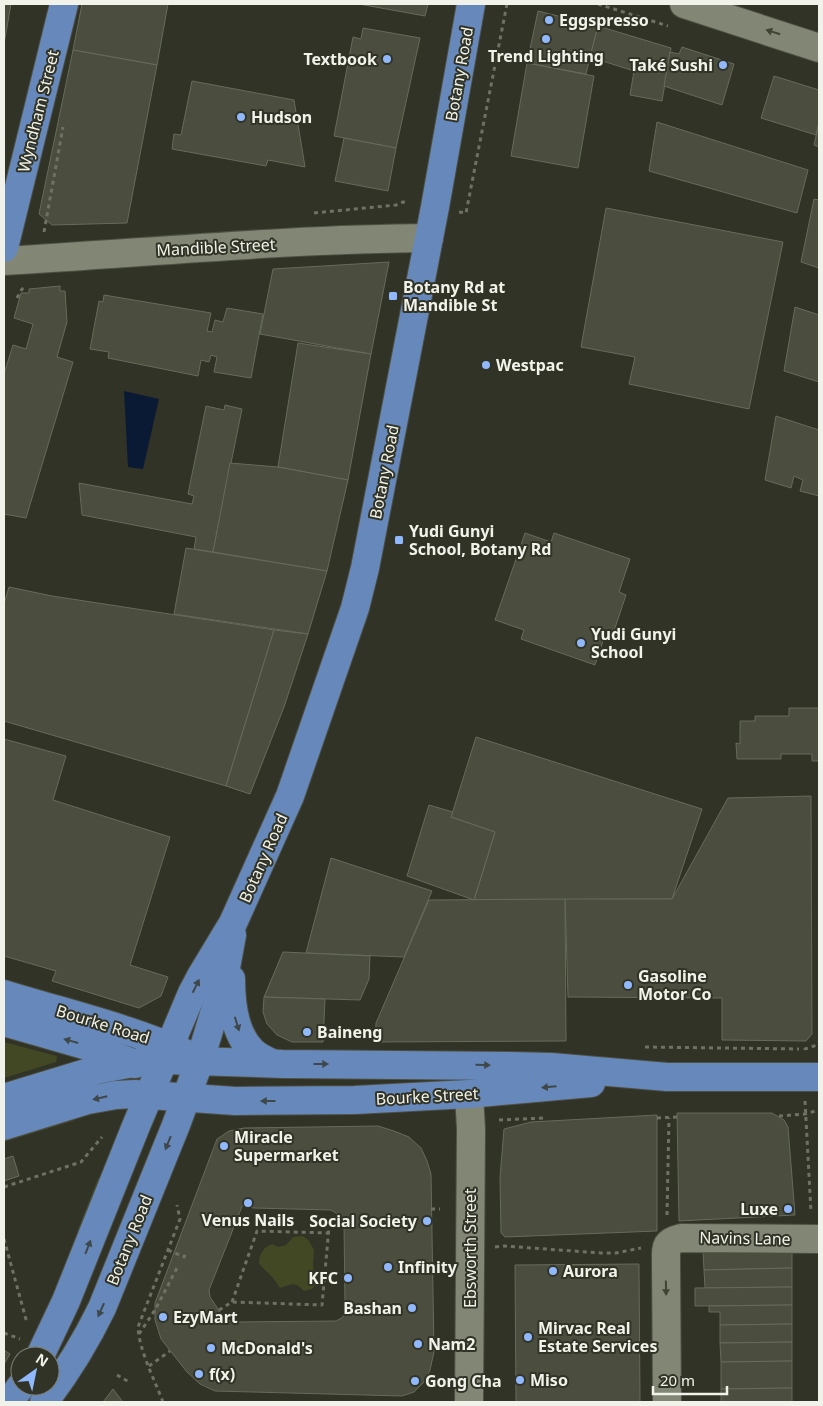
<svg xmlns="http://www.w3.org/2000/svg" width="823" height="1406" font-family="'Noto Sans',sans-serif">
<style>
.green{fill:#424724}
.water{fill:#0b1a34}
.building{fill:#4b4e3f;stroke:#676b5a;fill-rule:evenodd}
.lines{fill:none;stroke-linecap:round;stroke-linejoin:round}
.minor-casing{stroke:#4d4f42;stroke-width:30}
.major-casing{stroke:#4d4f42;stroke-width:30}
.path{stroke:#6f7165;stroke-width:3;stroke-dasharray:4 4;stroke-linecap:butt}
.minor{stroke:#828675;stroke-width:28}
.major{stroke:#6788ba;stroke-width:28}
.oneway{fill:#404435}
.oneway2{fill:#3e484a}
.poi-dot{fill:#91b8fd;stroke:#303325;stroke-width:2}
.labels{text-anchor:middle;stroke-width:4;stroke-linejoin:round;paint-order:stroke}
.poi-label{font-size:16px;font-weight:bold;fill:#f1f3ea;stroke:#303325;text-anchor:start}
.street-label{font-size:16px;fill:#f1f3ea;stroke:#303325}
</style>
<rect width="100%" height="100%" fill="#303325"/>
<g class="green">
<path d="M4,1042L57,1056L56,1062L4,1078Z"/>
<path d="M72,1116L73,1121L4,1142V1137Z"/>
<path d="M98,1178L103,1180L82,1234L77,1232Z"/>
<path d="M303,1236L309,1241L314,1250L313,1264L314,1274L317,1283L312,1289L304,1291C294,1281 293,1284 280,1288L273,1278L259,1264C259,1253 263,1248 272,1244L278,1247L286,1245L293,1237Z"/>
</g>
<path class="water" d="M124,391L159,399L143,469L128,467Z"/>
<g class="building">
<path d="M4,4H11L4,44Z"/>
<path d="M82,4H168L157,65L73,50Z"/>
<path d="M359,4H428L425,16Z"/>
<path d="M538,11L598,26L586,74L527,63Z"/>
<path d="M598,26L671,48L662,101L630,95L634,71L590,57Z"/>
<path d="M363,28L420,38L396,148L334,136L353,37L361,39Z"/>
<path d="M682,47L734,64L722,105L664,86L670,52L679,54Z"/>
<path d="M73,50L157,65L127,223L52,225L39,214Z"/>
<path d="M527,63L594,76L578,168L511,156Z"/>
<path d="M774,76L819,90V122L816,135L761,118Z"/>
<path d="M192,81L294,100L305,167L268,160L266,166L172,149L174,134L181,135Z"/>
<path d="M657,122L808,170L797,213L649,171Z"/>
<path d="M819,123V147L814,145Z"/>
<path d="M344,138L396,148L388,191L335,181Z"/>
<path d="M814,199L819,200V268L801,262Z"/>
<path d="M606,208L783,242L749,409L629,384L635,357L581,347Z"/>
<path d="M389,262L371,354L260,334L273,269Z"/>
<path d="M60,286V291H65L67,322L57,357L73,362L26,518L4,514V374L13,345L26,349L33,324L14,318L21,293H29V289Z"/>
<path d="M104,295L211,313L207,331L212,332L215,320L223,322L227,308L263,314L251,378L214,372L217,357L211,355L209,362L201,360L198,376L108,358L109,352L90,349L99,301L103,302Z"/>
<path d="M795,307L819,315V382L784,371Z"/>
<path d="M298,343L371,354L348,480L278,467Z"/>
<path d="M225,405L242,409L213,552L194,549L196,537L82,515L79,483L192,504L194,496L188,494L206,406L224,410Z"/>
<path d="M776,416L819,430V496L800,491L803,480L794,476L791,488L765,480Z"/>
<path d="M230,463L278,467L348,480L327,571L213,552Z"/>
<path d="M525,533L551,542L554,533L630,559L619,592L626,595L613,634L606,632L595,665L521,639L524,630L495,620Z"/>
<path d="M186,548L327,571L308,634L174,614Z"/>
<path d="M9,587L52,596L274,630L226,786L4,721V604Z"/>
<path d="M274,630L308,634L284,707L250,794L226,786Z"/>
<path d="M789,708H819V761H812V754H781V759H737L736,743L740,744V721H755V716H789Z"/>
<path d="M476,737L702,809L672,899L474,900L495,832L451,817Z"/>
<path d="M4,739L66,756L53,800L170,837L130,965L168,977L161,996L139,1008L52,981L56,971L4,956Z"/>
<path d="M811,796L812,1034L806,1041L722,1040V998L568,997L565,899H672L728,798Z"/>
<path d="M429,805L453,812L451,817L495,832L474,900L407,876Z"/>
<path d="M331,858L432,891L404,957L306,953Z"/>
<path d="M565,899L566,1041L375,1042L376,1023L429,900Z"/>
<path d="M283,952L370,956L369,979L360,1000L264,997Z"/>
<path d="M264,997L325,999L323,1042H292L277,1035L267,1024L263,1012Z"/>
<path d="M677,1113H772L784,1120L788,1127L795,1215L679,1221Z"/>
<path d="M657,1115V1231L505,1237L501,1233L500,1177L504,1129L531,1122Z"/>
<path d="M378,1126L394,1131L409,1137L421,1148L427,1161L431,1174L434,1352L430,1370L424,1382L414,1392L402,1396L215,1391L200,1384L187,1372L161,1339L155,1320V1303L217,1139L229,1131L244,1128ZM243,1204L253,1208L331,1210L339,1215L344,1223L345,1305L343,1317L336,1321L234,1322L224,1318L210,1297L209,1290Z"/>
<path d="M13,1156L19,1176L4,1181V1159Z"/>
<path d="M792,1250V1268L704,1270L703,1251Z"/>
<path d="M639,1264L640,1402H516L515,1265Z"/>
<path d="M792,1268V1287L705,1288L704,1270Z"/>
<path d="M792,1287V1305L695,1306V1288Z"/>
<path d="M792,1305V1324L720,1325V1312H709V1306Z"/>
<path d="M792,1324V1342L720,1343V1325Z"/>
<path d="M792,1342V1361L721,1362L720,1343Z"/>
<path d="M4,1350L10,1354L4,1364Z"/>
<path d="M792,1361V1388L721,1389V1362Z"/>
<path d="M792,1388V1402H721V1389Z"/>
<path d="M113,1389L123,1402H103Z"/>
</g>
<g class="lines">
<defs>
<g id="minor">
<path d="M684,4L819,48"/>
<path d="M4,261C145,253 287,239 429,238"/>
<path d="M469,1094L471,1129L469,1402"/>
<path d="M667,1402L666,1261C666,1246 665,1242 681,1238L819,1239"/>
</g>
<g id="major">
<path d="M4,248L64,4"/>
<path d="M231,979C231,1002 234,1033 252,1051C258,1057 265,1060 272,1063"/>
<path d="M4,994C65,1013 127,1027 185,1053"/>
<path d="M4,1022L98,1049L135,1064"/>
<path d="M4,1098L96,1070L133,1063L164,1060L283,1064L510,1066L551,1067L667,1077H819"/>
<path d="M4,1126L88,1100L116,1095L135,1094L235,1101L355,1100L469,1094L591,1083"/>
<path d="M40,1356L66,1301L136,1126L192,993L201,976L233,923L290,796L355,608L365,568L435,207L471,4"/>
<path d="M9,1402L21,1386"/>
<path d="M44,1402C68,1371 85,1343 102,1308L176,1125L200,1060L223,984L232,935"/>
</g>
</defs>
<use href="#minor" class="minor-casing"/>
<use href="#major" class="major-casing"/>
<g class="path">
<path d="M598,4L668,26"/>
<path d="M459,212L466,213L507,4"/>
<path d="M314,213L396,205L403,202L409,203"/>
<path d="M44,232L63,127"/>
<path d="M17,298L22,289L26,287"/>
<path d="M645,1047L799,1049"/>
<path d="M805,1050V1049L814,1046L819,1042"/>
<path d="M805,1101L811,1212"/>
<path d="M779,1116L805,1114L819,1110"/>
<path d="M657,1118L677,1117"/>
<path d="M499,1120L544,1118"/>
<path d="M4,1187L81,1162L102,1137"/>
<path d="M431,1209H440"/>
<path d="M667,1215L669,1118"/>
<path d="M4,1239L27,1323"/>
<path d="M495,1247L504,1246L601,1253H616L641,1248"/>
<path d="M168,1250L184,1257L186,1253"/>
<path d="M232,1302L257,1231L328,1233"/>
<path d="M219,1310L232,1302L322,1305L329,1227L339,1215"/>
<path d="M4,1333L20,1339"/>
<path d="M139,1334L155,1310L177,1268"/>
<path d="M149,1366L170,1351"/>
<path d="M117,1375L129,1382"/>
<path d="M163,1402C155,1381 139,1350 138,1327L180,1219L177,1205"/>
</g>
<use href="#minor" class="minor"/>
<use href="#major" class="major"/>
</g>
<defs><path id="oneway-solid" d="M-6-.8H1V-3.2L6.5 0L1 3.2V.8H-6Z" transform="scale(1.25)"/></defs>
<g class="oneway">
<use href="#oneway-solid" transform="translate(773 32) rotate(-162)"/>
<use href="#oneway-solid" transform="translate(666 1288) rotate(89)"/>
</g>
<g class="oneway2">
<use href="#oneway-solid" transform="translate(196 986) rotate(-64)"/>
<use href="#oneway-solid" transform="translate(237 1024) rotate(73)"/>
<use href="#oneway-solid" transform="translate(71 1041) rotate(-164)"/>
<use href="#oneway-solid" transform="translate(321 1064)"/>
<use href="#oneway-solid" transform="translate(483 1065) rotate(1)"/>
<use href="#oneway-solid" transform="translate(549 1087) rotate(175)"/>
<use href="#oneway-solid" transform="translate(100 1098) rotate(167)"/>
<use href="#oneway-solid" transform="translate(268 1101) rotate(180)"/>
<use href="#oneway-solid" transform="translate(168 1143) rotate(112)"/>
<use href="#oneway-solid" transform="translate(88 1247) rotate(-69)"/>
<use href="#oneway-solid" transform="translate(101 1310) rotate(114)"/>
</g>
<g class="poi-dot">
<circle cx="549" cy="20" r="5"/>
<circle cx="546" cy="39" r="5"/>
<circle cx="387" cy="59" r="5"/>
<circle cx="723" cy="65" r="5"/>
<circle cx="241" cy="117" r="5"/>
<rect x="388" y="291" width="10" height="10" rx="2.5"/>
<circle cx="486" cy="365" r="5"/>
<rect x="394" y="535" width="10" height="10" rx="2.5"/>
<circle cx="581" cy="643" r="5"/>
<circle cx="628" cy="985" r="5"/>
<circle cx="307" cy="1032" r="5"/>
<circle cx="224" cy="1146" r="5"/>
<circle cx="248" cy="1203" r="5"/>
<circle cx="788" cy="1209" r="5"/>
<circle cx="427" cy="1221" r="5"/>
<circle cx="388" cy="1267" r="5"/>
<circle cx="553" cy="1271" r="5"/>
<circle cx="348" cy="1278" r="5"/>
<circle cx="412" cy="1308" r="5"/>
<circle cx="163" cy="1317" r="5"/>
<circle cx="528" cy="1337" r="5"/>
<circle cx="418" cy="1344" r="5"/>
<circle cx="211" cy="1348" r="5"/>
<circle cx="199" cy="1374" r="5"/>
<circle cx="520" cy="1380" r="5"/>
<circle cx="415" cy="1381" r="5"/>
</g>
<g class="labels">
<g class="poi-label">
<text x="559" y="26">Eggspresso</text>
<text x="546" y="62" text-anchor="middle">Trend Lighting</text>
<text x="377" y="65" text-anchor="end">Textbook</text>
<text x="713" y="71" text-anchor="end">Také Sushi</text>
<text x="251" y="123">Hudson</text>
<text x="403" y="293">Botany Rd at<tspan x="403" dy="18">Mandible St</tspan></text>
<text x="496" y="371">Westpac</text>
<text x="409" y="537">Yudi Gunyi<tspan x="409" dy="18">School, Botany Rd</tspan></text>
<text x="591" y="640">Yudi Gunyi<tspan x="591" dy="18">School</tspan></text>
<text x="638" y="982">Gasoline<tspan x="638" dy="18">Motor Co</tspan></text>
<text x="317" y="1038">Baineng</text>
<text x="234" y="1143">Miracle<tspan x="234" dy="18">Supermarket</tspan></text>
<text x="778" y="1215" text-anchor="end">Luxe</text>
<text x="248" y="1226" text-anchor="middle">Venus Nails</text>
<text x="417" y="1227" text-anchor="end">Social Society</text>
<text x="398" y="1273">Infinity</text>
<text x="563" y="1277">Aurora</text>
<text x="338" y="1284" text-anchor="end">KFC</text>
<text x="402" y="1314" text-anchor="end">Bashan</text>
<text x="173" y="1323">EzyMart</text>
<text x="538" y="1334">Mirvac Real<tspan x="538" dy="18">Estate Services</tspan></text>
<text x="428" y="1350">Nam2</text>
<text x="221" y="1354">McDonald's</text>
<text x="209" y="1380">f(x)</text>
<text x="530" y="1386">Miso</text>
<text x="425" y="1387">Gong Cha</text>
</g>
<g class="street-label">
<text transform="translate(459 74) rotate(-80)" y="6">Botany Road</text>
<text transform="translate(38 111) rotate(-76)" y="6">Wyndham Street</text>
<text transform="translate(216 247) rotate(-3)" y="6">Mandible Street</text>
<text transform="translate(384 472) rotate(-79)" y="6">Botany Road</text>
<text transform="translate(263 858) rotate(-66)" y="6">Botany Road</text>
<text transform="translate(103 1024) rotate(17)" y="6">Bourke Road</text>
<text transform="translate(427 1096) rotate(-3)" y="6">Bourke Street</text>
<text transform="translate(745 1238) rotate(1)" y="6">Navins Lane</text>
<text transform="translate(129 1240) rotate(-68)" y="6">Botany Road</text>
<text transform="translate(470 1248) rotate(-90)" y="6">Ebsworth Street</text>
</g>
</g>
<rect width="823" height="1406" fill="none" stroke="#f1f3ea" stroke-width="10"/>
<g transform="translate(35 1371) rotate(33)"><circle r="24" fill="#303325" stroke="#7d8074"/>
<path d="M0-4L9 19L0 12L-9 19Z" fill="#91b8fd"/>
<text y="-8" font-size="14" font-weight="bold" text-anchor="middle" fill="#f1f3ea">N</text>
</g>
<path d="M653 1386v8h74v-8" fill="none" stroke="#f1f3ea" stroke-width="2.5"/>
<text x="660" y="1386" font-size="15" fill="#f1f3ea" stroke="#303325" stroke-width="4" paint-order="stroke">20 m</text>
</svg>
